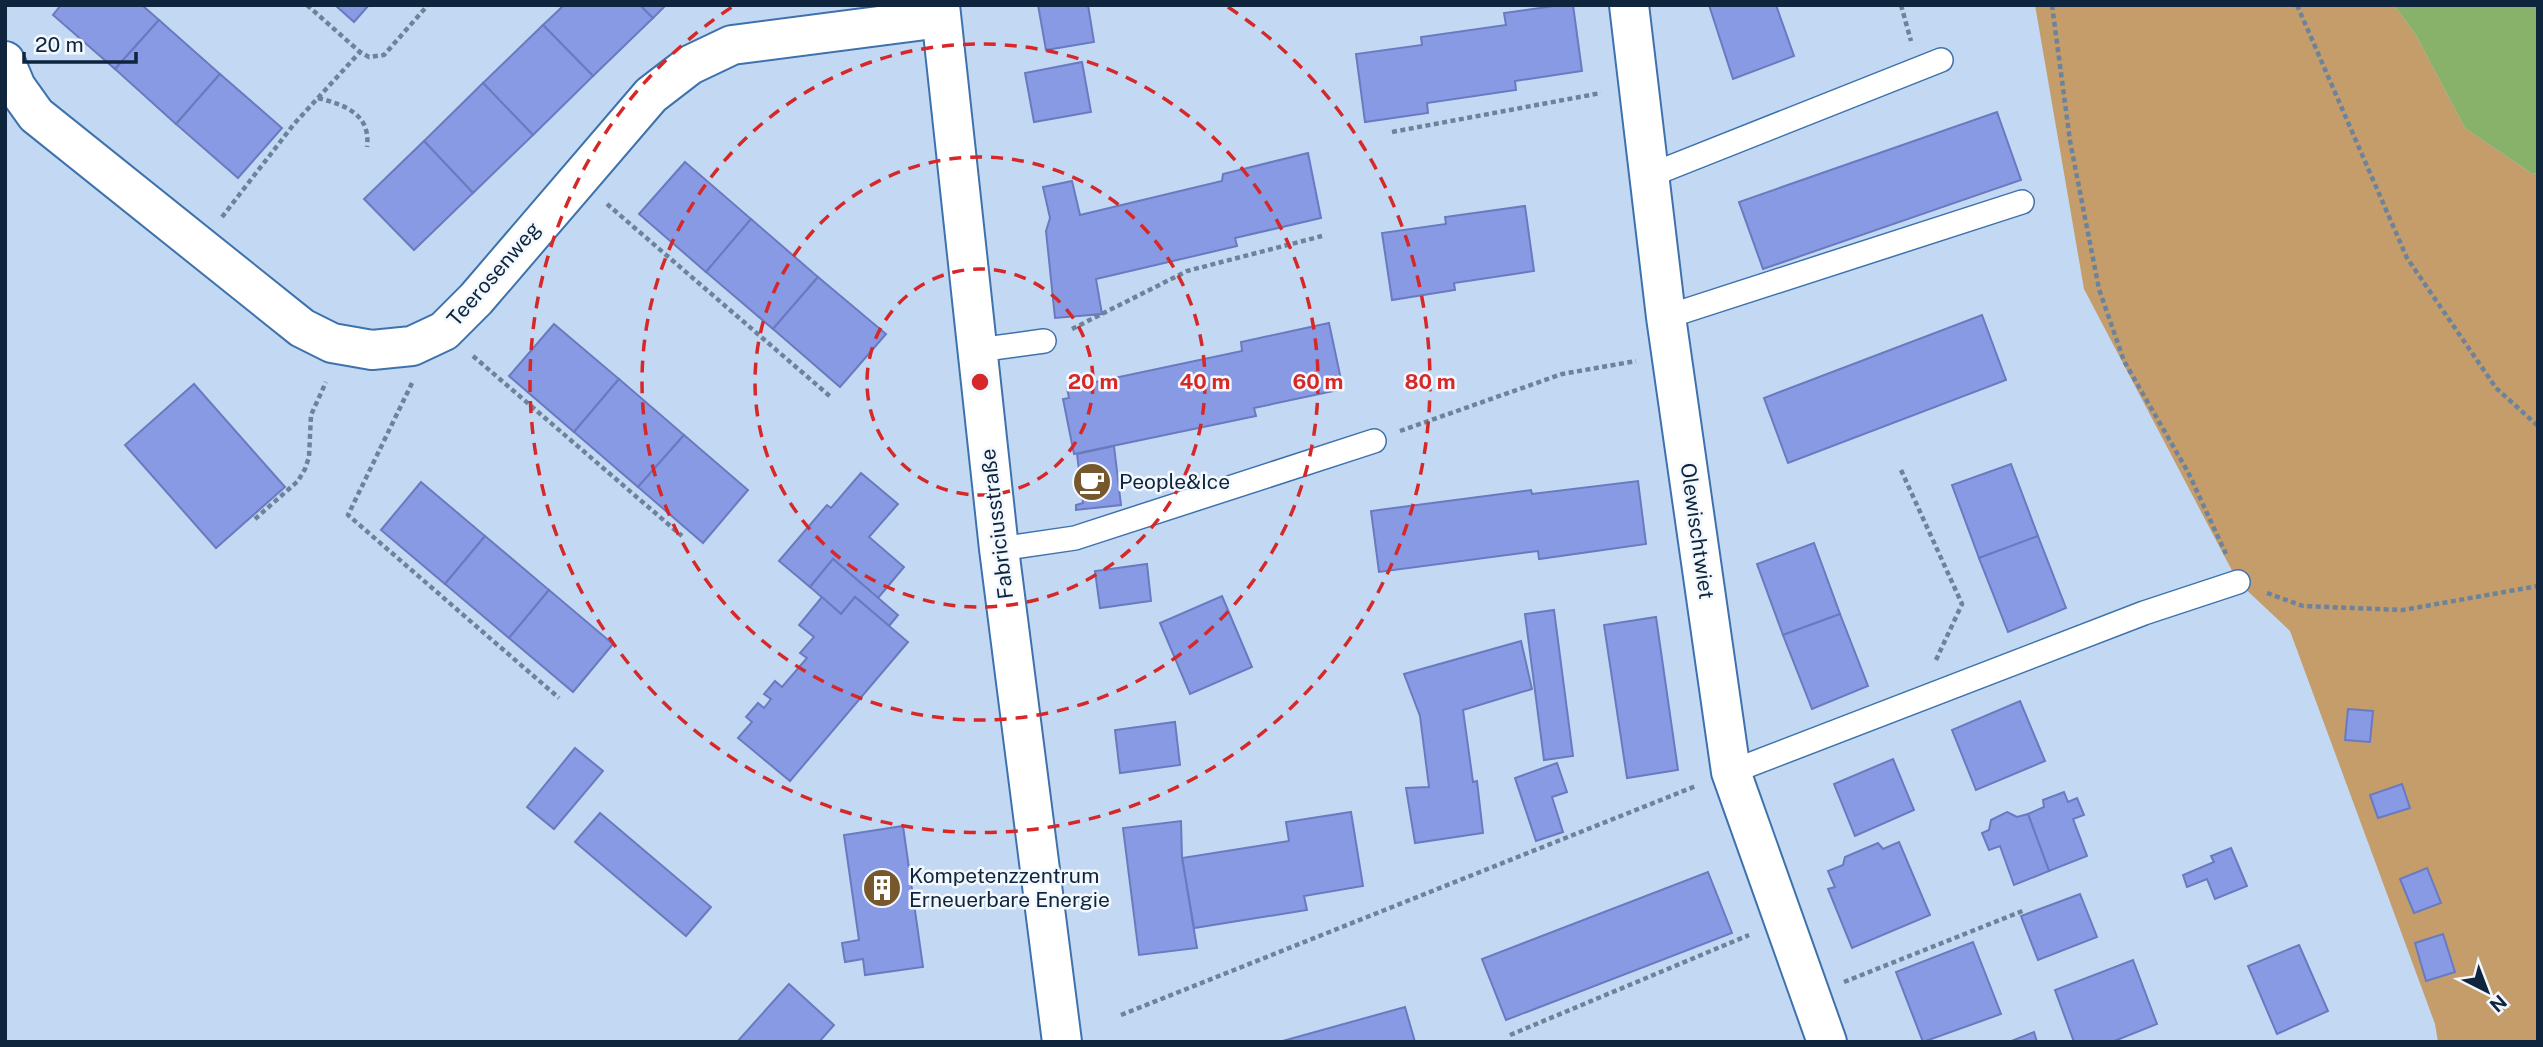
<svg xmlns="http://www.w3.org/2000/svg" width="2543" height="1047" font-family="'Public Sans',sans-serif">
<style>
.green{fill:#c49d6b}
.water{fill:#88b169}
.building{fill:#889ae3;stroke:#6a7ac0;stroke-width:2}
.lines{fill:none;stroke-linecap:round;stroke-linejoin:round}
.service-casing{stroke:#3e72ac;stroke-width:26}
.minor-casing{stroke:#3e72ac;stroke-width:42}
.tertiary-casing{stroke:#3e72ac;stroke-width:42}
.path{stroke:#6d839c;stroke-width:4.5;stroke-dasharray:5 3.5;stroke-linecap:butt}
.service{stroke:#fff;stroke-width:23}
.minor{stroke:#fff;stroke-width:38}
.tertiary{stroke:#fff;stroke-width:38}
.ring{fill:none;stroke:#d62828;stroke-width:3.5;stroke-dasharray:12 9}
.labels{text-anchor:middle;stroke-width:5;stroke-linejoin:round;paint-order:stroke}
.street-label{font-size:21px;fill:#0f253d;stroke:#f2f8fe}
.poi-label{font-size:21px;fill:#0f253d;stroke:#f2f8fe;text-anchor:start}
.centre{fill:#d62828;stroke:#f2f8fe;stroke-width:3.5}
.ring-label{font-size:21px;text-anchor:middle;font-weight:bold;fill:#d62828;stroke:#f2f8fe;stroke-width:5;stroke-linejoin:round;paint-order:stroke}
</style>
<rect width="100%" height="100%" fill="#c3d9f3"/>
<path class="green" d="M2035,5H2394L2416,35L2465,128L2531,173L2538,174V1042H2438L2435,1024L2290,631L2238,582L2084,289Z"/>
<path class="water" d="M2394,5H2538V174L2531,173L2465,128L2416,35Z"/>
<g class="building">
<path d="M61,5H142L159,20L115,69L53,15Z"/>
<path d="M335,5H369L354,22Z"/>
<path d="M564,5H640L653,18L593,76L543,25Z"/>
<path d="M640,5H666L653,18Z"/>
<path d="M1038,5H1088L1094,42L1046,50Z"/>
<path d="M1561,5H1573L1582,71L1515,81L1516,90L1427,103L1428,113L1365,122L1356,54L1422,45L1421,37L1506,25L1504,13Z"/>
<path d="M1709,5H1776L1794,56L1733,79Z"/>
<path d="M159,20L220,74L176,124L115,69Z"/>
<path d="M543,25L593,76L533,135L483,83Z"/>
<path d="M1082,62L1091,112L1034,122L1025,73Z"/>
<path d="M220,74L282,128L238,178L176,124Z"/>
<path d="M483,83L533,135L473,193L424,141Z"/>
<path d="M1997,112L2021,180L1763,269L1739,202Z"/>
<path d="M424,141L473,193L414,250L364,199Z"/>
<path d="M1308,153L1321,218L1235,238L1237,246L1096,279L1102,314L1055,318L1046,231L1050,218L1043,187L1072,181L1080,215L1222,181L1223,174Z"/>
<path d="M685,162L751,219L706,272L639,214Z"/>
<path d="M1525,206L1534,271L1454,283L1455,290L1392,300L1382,233L1446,224L1445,217Z"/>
<path d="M751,219L818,277L773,329L706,272Z"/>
<path d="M818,277L886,334L840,387L773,329Z"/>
<path d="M1982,315L2006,380L1788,463L1764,398Z"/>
<path d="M1329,323L1343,389L1254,408L1256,416L1074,454L1063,399L1069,398L1067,388L1242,351L1241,342Z"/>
<path d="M554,324L619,379L574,432L509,376Z"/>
<path d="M619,379L684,435L638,487L574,432Z"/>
<path d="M194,384L285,487L216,548L125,445Z"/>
<path d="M684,435L748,490L703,543L638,487Z"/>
<path d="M1114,446L1121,505L1076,510V505L1083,503L1077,454Z"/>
<path d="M2011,464L2038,536L1979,558L1952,485Z"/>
<path d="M861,473L898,504L869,537L904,567L878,598L833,559L810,587L779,561L827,505L831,508Z"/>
<path d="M1638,481L1646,544L1539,559L1538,551L1379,572L1371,511L1531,490L1532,494Z"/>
<path d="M421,482L485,536L445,584L381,530Z"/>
<path d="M485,536L549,590L509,638L445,584Z"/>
<path d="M2038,536L2066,608L2008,632L1979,558Z"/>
<path d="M1814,543L1840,614L1783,635L1757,564Z"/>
<path d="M833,559L898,615L889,626L855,597L841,614L810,587Z"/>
<path d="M1147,564L1151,601L1100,608L1095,571Z"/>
<path d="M549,590L613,644L573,692L509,638Z"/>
<path d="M1222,596L1252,667L1190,694L1160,623Z"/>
<path d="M822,597L841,614L855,597L908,642L790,781L738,738L752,722L746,717L758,703L764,708L771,699L764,694L775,681L782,687L807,658L800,653L814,637L799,625Z"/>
<path d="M1554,610L1573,756L1544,760L1525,614Z"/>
<path d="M1840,614L1868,686L1812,709L1783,635Z"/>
<path d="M1656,617L1678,770L1627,778L1604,625Z"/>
<path d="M1521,641L1532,689L1463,710L1473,782L1477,781L1483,833L1415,843L1406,788L1429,787L1420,716L1404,674Z"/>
<path d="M2020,701L2045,761L1976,790L1952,730Z"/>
<path d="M2348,709L2373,711L2370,742L2345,740Z"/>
<path d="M1175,722L1180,765L1120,773L1115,730Z"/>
<path d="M575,748L603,771L554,829L527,807Z"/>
<path d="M1893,759L1914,810L1855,836L1834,784Z"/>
<path d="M1557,763L1567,792L1552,797L1563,832L1536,841L1515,778Z"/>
<path d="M2402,784L2410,808L2378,818L2370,795Z"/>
<path d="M2064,792L2068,802L2077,798L2084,815L2073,819L2087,856L2049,871L2028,814L2044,807L2043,800Z"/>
<path d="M1351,812L1363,886L1304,896L1307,910L1194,928L1182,858L1289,841L1286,822Z"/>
<path d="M2007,812L2017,817L2028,814L2049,871L2014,885L2000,846L1989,850L1982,833L1989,830L1991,820Z"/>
<path d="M600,813L711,907L686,936L575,842Z"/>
<path d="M1181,821L1182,858L1197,948L1139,955L1123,828Z"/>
<path d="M903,826L923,967L865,975L863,959L845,962L842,943L859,940L844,835Z"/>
<path d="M1899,842L1930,915L1852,948L1828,889L1835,887L1828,871L1843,865L1845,857L1878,843L1883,849Z"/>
<path d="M2231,848L2247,886L2215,899L2207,879L2187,887L2183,875L2214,862L2211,856Z"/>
<path d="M2427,868L2441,903L2414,913L2400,879Z"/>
<path d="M1708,872L1732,933L1506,1020L1482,959Z"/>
<path d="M2080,894L2097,937L2038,960L2021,916Z"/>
<path d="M2443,934L2455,972L2426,981L2415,943Z"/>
<path d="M1973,942L2001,1014L1923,1042L1896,972Z"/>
<path d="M2299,945L2328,1011L2277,1034L2248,966Z"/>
<path d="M2133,960L2157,1024L2112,1042H2074L2055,990Z"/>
<path d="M789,984L834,1025L819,1042H737Z"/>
<path d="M1405,1007L1415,1042H1279Z"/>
<path d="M2034,1032L2037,1042H2009Z"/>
</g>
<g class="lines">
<defs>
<g id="service">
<path d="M1651,175L1941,60"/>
<path d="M1666,317L2022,202"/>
<path d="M978,350L1044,341"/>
<path d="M999,549L1075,538L1374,441"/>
<path d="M1731,772L2144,613L2238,582"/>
</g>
<g id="minor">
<path d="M1629,5L1666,317L1731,772L1827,1042"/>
<path d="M5,61L16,87L36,115L302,328L332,343L372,350L412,346L444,331L476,299L651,95L690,65L732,45L941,18"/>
</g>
<path id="tertiary" d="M940,5L999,549L1062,1042"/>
</defs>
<use href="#service" class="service-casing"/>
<use href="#minor" class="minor-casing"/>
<use href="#tertiary" class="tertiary-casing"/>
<g class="path">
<path d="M307,5L360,52"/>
<path d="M1901,5L1911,41"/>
<path d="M2052,5L2070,141L2099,289L2124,361L2188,472L2226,554"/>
<path d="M2297,5L2407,258L2496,388L2538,426"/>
<path d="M318,98C345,105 371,114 367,147"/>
<path d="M1392,132L1601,93"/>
<path d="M607,204L832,398"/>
<path d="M222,217L294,124L360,52L369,57L384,55L428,5"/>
<path d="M1072,329L1187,271L1322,236"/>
<path d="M473,356L682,536"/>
<path d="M412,383L348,515L559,698"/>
<path d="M1400,431L1562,374L1636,361"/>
<path d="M1901,470L1962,604L1936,660"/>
<path d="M255,519L298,481L305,469L309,457L311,415L326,382"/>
<path d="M2267,593L2303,606L2403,610L2538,586"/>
<path d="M1844,982L2025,910"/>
<path d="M1121,1015L1696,786"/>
<path d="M1510,1035L1749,935"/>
</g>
<use href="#service" class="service"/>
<use href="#minor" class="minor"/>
<use href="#tertiary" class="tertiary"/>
</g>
<g class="ring">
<circle cx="980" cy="382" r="113"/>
<circle cx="980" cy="382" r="225"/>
<circle cx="980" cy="382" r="338"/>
<path d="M1228 7A450 450 0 1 1 732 7"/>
</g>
<defs>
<symbol id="cafe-disc" viewBox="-11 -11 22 22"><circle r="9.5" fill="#77582d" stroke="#f2f8fe"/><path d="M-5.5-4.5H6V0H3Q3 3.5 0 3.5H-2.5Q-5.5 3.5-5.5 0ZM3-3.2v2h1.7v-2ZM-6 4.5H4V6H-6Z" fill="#fff"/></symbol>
<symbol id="building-disc" viewBox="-11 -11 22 22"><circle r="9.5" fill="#77582d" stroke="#f2f8fe"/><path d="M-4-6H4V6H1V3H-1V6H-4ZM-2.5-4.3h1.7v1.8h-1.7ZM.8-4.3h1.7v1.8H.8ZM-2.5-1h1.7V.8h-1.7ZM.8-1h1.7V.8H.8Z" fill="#fff"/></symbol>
</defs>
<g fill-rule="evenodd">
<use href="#cafe-disc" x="1070" y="460" width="44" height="44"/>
<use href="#building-disc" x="860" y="866" width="44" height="44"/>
</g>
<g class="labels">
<g class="street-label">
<text transform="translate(494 274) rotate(-49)" y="7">Teerosenweg</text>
<text transform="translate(997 524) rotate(-97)" y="7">Fabriciusstraße</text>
<text transform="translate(1697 531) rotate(82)" y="7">Olewischtwiet</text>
</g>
<g class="poi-label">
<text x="1119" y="489">People&amp;Ice</text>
<text x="909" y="883">Kompetenzzentrum<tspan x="909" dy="24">Erneuerbare Energie</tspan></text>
</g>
</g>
<circle cx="980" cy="382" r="10" class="centre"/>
<g class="ring-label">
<text x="1093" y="389">20 m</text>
<text x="1205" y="389">40 m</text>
<text x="1318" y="389">60 m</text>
<text x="1430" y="389">80 m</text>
</g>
<rect width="2543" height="1047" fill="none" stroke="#0f253d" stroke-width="14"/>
<g transform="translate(2487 991) rotate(138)" stroke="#f2f8fe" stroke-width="5" paint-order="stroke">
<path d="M0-5L12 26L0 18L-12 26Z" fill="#0f253d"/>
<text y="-10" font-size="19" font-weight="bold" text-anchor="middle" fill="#0f253d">N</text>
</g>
<path d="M24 52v10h112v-10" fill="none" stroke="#0f253d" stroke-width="3.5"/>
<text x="35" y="52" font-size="21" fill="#0f253d" stroke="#f2f8fe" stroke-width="5" paint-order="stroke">20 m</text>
</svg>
